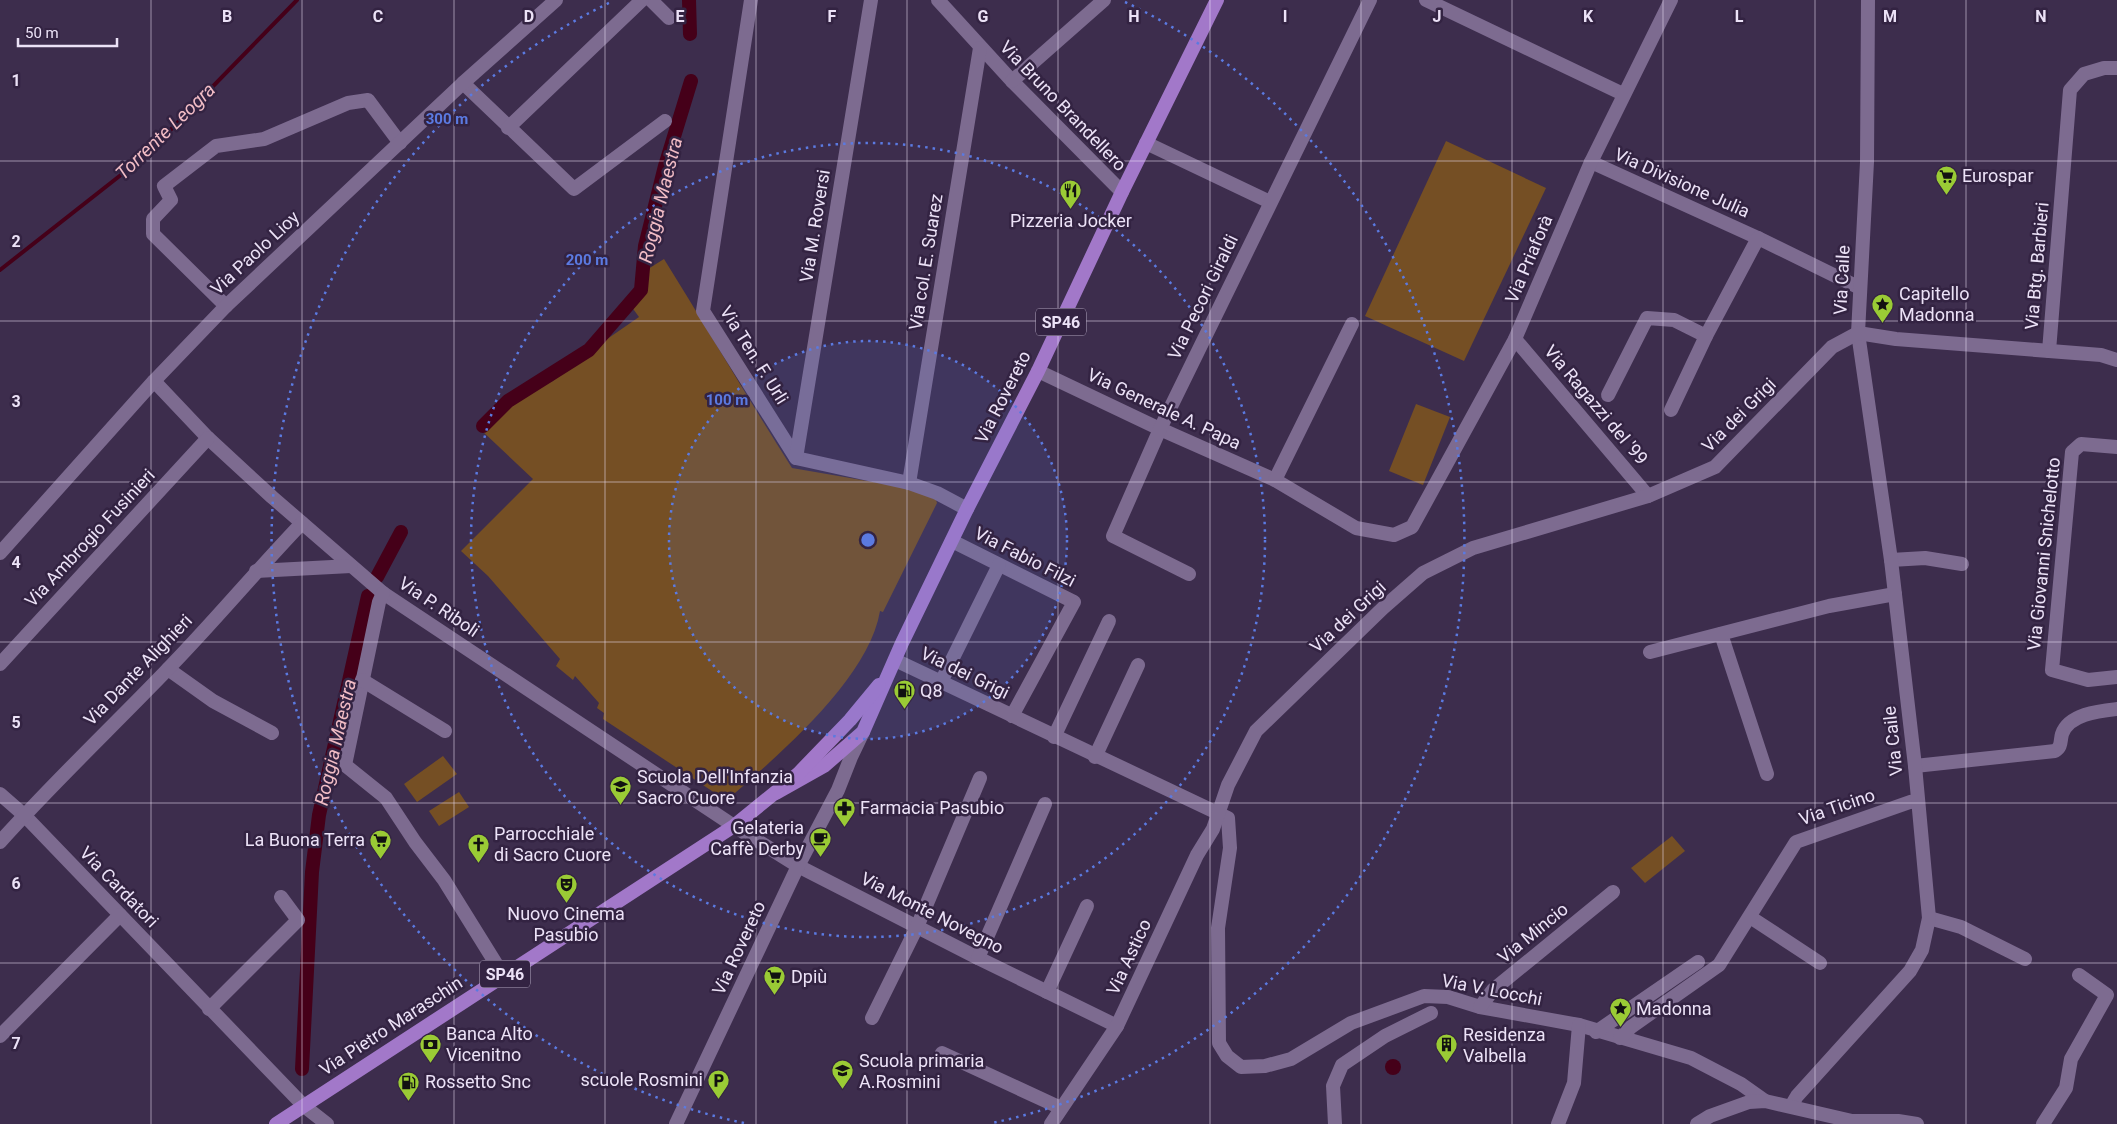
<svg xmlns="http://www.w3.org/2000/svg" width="2117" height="1124" font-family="Roboto,sans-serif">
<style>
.green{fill:#754f24}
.water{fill:#450019}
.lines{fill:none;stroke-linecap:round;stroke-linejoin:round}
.stream{stroke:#450019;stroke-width:4}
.canal{stroke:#450019;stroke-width:14}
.minor{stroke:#7d6b90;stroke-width:14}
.tertiary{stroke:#7d6b90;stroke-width:14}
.primary{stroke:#a278c9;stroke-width:14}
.grid{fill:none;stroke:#ece2f7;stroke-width:1;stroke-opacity:0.55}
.ring{fill:none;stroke:#5b7ae1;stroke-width:2.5;stroke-dasharray:2.5 5}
.labels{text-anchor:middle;stroke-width:5;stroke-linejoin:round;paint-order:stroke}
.shield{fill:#332342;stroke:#b4a9c1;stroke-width:1}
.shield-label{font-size:16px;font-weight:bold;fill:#ece2f7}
.street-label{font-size:18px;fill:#ece2f7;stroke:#332342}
.poi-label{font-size:18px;fill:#ece2f7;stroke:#332342;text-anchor:start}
.water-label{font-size:19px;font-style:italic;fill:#f1bcc5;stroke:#332342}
.grid-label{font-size:16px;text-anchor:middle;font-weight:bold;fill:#ece2f7;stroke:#332342;stroke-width:5;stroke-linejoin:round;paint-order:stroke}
.centre{fill:#5b7ae1;stroke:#332342;stroke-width:2.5}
.ring-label{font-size:15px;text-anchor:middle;font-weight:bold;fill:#5b7ae1;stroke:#332342;stroke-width:5;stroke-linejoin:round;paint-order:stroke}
</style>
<rect width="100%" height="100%" fill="#3d2d4d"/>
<g class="green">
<path d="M1446,141L1546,188L1464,361L1365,316Z"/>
<path d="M664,259C707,328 748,399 792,468L914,489L936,500L937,503L883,612L880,611C869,678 779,755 729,798L723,793L718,795L603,719L604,713L597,708L599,703L575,676L573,680L556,666L560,659L488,576L461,551L533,479L480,429L518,397L553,381L571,364L639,317L631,306L649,271L648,269Z"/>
<path d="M1416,404L1450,417L1423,485L1389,471Z"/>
<path d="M443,756L457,774L417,802L404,784Z"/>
<path d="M459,792L469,807L439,826L429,811Z"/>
<path d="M1672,836L1685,851L1645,883L1631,868Z"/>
</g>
<circle class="water" cx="1393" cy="1067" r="8"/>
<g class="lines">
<path class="stream" d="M0,270L145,156L297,0"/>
<g class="canal">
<path d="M689,0L690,34"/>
<path d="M483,426L508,401L589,350L641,290L645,246L665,166L691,81"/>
<path d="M377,577L401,532"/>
<path d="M302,1069L312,872L319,815L368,596"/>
</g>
<g class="minor">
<path d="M651,0L669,18"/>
<path d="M751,0L703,311L796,458L909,483L937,493L967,509"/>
<path d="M938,0L1012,81L1122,192"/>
<path d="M1426,0L1623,94"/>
<path d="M1012,81L1104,0"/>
<path d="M463,83L574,189L665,121"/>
<path d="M508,128L642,0"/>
<path d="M1146,143L1270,202"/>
<path d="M1591,162L1758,238L1860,288"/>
<path d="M226,306L153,234V219L171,200L164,186L216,146L264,139L348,103L368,100L400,143"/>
<path d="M1515,339L1648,496"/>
<path d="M2049,351L2070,90L2084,74L2104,68H2117"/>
<path d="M1038,371L1160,429L1275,480L1356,528L1394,535L1412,527L1515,339L1591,162L1671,0"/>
<path d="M154,381L208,438L272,497L383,593L734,826"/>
<path d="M1608,395L1647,318L1674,320L1706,336"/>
<path d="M1671,410L1706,336L1758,238"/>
<path d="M2117,447L2081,444L2072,452L2052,670L2088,680L2117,677"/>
<path d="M796,458L871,0"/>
<path d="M1275,480L1352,324"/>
<path d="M909,483L980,48"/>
<path d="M952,541L1074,602L1012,716"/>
<path d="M0,553L154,381L226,306L463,83L556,0"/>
<path d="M1891,560L1925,558L1962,564"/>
<path d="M256,571L351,566"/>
<path d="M1189,574L1113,536L1160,429L1370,0"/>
<path d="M383,593L379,602L345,765L386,798L415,842L444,880L503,975"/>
<path d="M1721,634L1767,774"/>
<path d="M1650,652L1829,606L1895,594"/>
<path d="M895,660L1228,818L1230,848L1218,928L1219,1043L1227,1056L1241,1067L1265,1066L1291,1059L1351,1023L1424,996L1448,997L1480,1007L1579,1025L1691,1058L1741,1084L1765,1101"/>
<path d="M0,664L208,438"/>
<path d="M168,669L213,701L272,733"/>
<path d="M362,680L445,731"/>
<path d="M941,682L999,565"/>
<path d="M1054,737L1109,621"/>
<path d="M1095,757L1138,665"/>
<path d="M1915,766L2055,751C2062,747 2060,741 2062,734C2069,714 2099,711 2117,709"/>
<path d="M0,794L24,815L304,1106"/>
<path d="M0,842C53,783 111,728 166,671C213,623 256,571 302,523"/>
<path d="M798,866L978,958L1117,1026"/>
<path d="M1750,917L1820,963"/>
<path d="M1929,918L1961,927L2025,959"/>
<path d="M978,958L1045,804"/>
<path d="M1047,992L1087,906"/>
<path d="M1480,1007L1493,990L1613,892"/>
<path d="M209,1009L298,920L281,897"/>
<path d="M872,1018L917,927L980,778"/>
<path d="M1596,1032L1698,962"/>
<path d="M0,1036L120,915"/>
<path d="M1620,1038L1631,1027L1719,965L1796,842L1910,802L1918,801"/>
<path d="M942,1053L1061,1108"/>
<path d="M1791,1106L1797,1096L1910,971L1922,950L1929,918L1915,766L1891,560L1858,333L1867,162L1868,0"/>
<path d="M1051,1124L1117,1026L1197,855L1213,829L1228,785L1256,731L1383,608L1423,573L1473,548L1648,496L1715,467L1832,347L1858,333L1896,339L2101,355L2117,360"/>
<path d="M1335,1124L1333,1086L1342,1065L1385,1036L1431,1013"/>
<path d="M1558,1124L1574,1083L1579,1025"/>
<path d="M1697,1124L1710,1116L1749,1102L1765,1101L1852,1121H1898L1917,1124"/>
<path d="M2043,1124L2066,1088L2071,1059L2107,995L2079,975"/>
</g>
<g class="tertiary">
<path d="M734,826L798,866"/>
<path d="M304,1106L327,1124"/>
<path d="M676,1124L798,866L838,790L851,757L863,732"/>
</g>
<g class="primary">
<path d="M776,793L824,766L863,732L902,643L967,509L1038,371L1122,192L1217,0"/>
<path d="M276,1124L734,826L798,774L850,720L879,685"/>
</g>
</g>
<path class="grid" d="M151,0V1124M302,0V1124M454,0V1124M605,0V1124M756,0V1124M907,0V1124M1058,0V1124M1210,0V1124M1361,0V1124M1512,0V1124M1663,0V1124M1815,0V1124M1966,0V1124M0,161H2117M0,321H2117M0,482H2117M0,642H2117M0,803H2117M0,963H2117"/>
<circle cx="868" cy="540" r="199" fill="#5b7ae1" fill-opacity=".12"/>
<g class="ring">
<circle cx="868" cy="540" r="199"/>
<circle cx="868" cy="540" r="397"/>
<path d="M744 1123A596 596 0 0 1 611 2M1125 2A596 596 0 0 1 992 1123"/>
</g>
<defs>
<symbol id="supermarket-pin" viewBox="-11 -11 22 30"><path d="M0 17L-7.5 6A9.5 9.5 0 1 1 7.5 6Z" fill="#9acb35" stroke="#332342"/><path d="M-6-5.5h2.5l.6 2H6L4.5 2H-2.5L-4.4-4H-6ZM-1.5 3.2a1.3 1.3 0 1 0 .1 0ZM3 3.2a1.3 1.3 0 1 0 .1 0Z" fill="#111"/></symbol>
<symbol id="restaurant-pin" viewBox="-11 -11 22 30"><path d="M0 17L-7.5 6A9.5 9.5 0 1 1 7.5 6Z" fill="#9acb35" stroke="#332342"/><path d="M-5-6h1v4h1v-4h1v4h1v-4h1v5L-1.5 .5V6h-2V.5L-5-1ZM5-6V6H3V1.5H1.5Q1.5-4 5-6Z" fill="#111"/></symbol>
<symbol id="sight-pin" viewBox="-11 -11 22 30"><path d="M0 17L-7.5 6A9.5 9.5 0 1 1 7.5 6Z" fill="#9acb35" stroke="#332342"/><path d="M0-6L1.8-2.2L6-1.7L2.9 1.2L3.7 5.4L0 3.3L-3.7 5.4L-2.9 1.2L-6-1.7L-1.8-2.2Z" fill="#111"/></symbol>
<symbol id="fuel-pin" viewBox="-11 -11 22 30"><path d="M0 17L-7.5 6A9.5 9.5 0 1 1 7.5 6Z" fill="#9acb35" stroke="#332342"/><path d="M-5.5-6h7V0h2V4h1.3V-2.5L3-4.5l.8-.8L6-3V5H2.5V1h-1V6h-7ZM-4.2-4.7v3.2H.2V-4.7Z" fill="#111"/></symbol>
<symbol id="school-pin" viewBox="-11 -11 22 30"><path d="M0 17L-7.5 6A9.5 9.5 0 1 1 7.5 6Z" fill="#9acb35" stroke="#332342"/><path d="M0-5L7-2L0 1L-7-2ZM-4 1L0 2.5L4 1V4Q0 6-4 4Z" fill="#111"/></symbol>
<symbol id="pharmacy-pin" viewBox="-11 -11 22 30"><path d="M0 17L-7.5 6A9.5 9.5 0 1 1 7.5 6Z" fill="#9acb35" stroke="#332342"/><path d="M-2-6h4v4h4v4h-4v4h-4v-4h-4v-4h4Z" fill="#111"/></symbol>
<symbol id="cafe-pin" viewBox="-11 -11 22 30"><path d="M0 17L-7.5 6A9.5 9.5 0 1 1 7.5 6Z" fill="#9acb35" stroke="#332342"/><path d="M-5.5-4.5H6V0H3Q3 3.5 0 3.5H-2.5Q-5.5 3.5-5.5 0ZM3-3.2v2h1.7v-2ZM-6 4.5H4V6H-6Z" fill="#111"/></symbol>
<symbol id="church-pin" viewBox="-11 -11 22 30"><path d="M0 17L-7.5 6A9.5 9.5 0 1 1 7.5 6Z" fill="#9acb35" stroke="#332342"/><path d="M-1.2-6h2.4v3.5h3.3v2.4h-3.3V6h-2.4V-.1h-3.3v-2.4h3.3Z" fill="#111"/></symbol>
<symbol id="theatre-pin" viewBox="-11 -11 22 30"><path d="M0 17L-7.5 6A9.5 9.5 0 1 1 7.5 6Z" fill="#9acb35" stroke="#332342"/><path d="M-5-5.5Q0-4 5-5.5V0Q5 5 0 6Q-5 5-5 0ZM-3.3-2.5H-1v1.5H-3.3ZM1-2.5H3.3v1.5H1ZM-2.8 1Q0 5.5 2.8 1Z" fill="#111"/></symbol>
<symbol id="bank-pin" viewBox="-11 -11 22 30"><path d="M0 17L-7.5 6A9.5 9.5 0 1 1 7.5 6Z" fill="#9acb35" stroke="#332342"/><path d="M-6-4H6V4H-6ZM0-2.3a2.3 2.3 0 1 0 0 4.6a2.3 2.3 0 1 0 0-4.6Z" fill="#111"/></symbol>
<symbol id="building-pin" viewBox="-11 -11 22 30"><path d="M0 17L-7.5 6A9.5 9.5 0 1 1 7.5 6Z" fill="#9acb35" stroke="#332342"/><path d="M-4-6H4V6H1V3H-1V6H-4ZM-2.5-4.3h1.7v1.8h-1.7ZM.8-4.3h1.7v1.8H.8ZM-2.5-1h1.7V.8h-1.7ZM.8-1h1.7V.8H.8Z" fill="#111"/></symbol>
<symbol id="parking-pin" viewBox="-11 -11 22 30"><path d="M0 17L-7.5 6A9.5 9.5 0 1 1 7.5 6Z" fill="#9acb35" stroke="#332342"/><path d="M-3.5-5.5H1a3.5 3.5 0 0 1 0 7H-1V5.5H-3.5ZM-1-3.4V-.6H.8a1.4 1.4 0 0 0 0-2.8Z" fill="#111"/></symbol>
</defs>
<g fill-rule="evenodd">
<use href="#supermarket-pin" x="1934" y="164" width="25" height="34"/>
<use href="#restaurant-pin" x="1058" y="178" width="25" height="34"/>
<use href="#sight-pin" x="1870" y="292" width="25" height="34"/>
<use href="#fuel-pin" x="892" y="678" width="25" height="34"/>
<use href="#school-pin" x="608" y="774" width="25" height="34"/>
<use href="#pharmacy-pin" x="832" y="796" width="25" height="34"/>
<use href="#cafe-pin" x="808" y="826" width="25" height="34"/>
<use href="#supermarket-pin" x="368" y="828" width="25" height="34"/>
<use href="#church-pin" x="466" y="832" width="25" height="34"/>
<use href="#theatre-pin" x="554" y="872" width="25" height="34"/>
<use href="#supermarket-pin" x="762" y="964" width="25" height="34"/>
<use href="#sight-pin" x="1608" y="996" width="25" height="34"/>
<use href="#bank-pin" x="418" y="1032" width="25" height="34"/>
<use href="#building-pin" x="1434" y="1032" width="25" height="34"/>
<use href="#school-pin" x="830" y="1058" width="25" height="34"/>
<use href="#parking-pin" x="706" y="1068" width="25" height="34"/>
<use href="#fuel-pin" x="396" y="1070" width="25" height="34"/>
</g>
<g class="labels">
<g class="shield">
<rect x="1036" y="308.5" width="50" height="27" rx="4"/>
<rect x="480" y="960.5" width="50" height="27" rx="4"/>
</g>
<g class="shield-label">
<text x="1061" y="328">SP46</text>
<text x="505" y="980">SP46</text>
</g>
<g class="street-label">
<text transform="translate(1063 106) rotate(46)" y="6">Via Bruno Brandellero</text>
<text transform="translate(1682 183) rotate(24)" y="6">Via Divisione Julia</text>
<text transform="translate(815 226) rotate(-81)" y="6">Via M. Roversi</text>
<text transform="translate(255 253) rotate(-43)" y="6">Via Paolo Lioy</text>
<text transform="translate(1529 259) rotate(-67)" y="6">Via Priaforà</text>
<text transform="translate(926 262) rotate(-81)" y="6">Via col. E. Suarez</text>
<text transform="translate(2037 266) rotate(-85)" y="6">Via Btg. Barbieri</text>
<text transform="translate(1842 280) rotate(-87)" y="6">Via Caile</text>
<text transform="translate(1203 297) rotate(-64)" y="6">Via Pecori Giraldi</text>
<text transform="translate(754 355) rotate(58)" y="6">Via Ten. F. Urli</text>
<text transform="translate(1003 397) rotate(-63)" y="6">Via Rovereto</text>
<text transform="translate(1596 405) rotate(50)" y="6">Via Ragazzi del '99</text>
<text transform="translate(1164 409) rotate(25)" y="6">Via Generale A. Papa</text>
<text transform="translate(1739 415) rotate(-45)" y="6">Via dei Grigi</text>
<text transform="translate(90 538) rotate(-47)" y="6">Via Ambrogio Fusinieri</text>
<text transform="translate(2044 554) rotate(-84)" y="6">Via Giovanni Snichelotto</text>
<text transform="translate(1025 557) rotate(27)" y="6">Via Fabio Filzi</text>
<text transform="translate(439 607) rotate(34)" y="6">Via P. Riboli</text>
<text transform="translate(1348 617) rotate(-43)" y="6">Via dei Grigi</text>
<text transform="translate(138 670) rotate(-46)" y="6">Via Dante Alighieri</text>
<text transform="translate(965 673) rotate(26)" y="6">Via dei Grigi</text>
<text transform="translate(1893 741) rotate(-96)" y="6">Via Caile</text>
<text transform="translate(1837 807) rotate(-19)" y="6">Via Ticino</text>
<text transform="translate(119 887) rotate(46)" y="6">Via Cardatori</text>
<text transform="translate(932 913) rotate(27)" y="6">Via Monte Novegno</text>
<text transform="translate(1533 933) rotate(-39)" y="6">Via Mincio</text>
<text transform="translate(739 948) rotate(-65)" y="6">Via Rovereto</text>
<text transform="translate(1129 957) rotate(-65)" y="6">Via Astico</text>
<text transform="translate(1492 990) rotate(11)" y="6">Via V. Locchi</text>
<text transform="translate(391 1026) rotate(-33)" y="6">Via Pietro Maraschin</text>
</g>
<g class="poi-label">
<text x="1962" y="182">Eurospar</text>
<text x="1071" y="227" text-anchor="middle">Pizzeria Jocker</text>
<text x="1899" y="300">Capitello<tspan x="1899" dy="21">Madonna</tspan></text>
<text x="920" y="697">Q8</text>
<text x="637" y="783">Scuola Dell'Infanzia<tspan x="637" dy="21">Sacro Cuore</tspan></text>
<text x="860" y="814">Farmacia Pasubio</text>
<text x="804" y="834" text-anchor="end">Gelateria<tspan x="804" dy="21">Caffè Derby</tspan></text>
<text x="494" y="840">Parrocchiale<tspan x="494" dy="21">di Sacro Cuore</tspan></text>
<text x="365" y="846" text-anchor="end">La Buona Terra</text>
<text x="566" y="920" text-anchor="middle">Nuovo Cinema<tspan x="566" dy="21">Pasubio</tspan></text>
<text x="791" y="983">Dpiù</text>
<text x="1636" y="1015">Madonna</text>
<text x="446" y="1040">Banca Alto<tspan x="446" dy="21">Vicenitno</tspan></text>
<text x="1463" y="1041">Residenza<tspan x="1463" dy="21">Valbella</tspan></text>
<text x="859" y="1067">Scuola primaria<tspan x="859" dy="21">A.Rosmini</tspan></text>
<text x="703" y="1086" text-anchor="end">scuole Rosmini</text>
<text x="425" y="1088">Rossetto Snc</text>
</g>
<g class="water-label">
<text transform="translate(165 131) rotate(-44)" y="7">Torrente Leogra</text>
<text transform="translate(660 200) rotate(-76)" y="7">Roggia Maestra</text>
<text transform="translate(335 742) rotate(-77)" y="7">Roggia Maestra</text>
</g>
</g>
<g class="grid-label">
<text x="227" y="22">B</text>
<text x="378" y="22">C</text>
<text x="529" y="22">D</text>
<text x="680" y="22">E</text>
<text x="832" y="22">F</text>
<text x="983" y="22">G</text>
<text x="1134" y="22">H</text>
<text x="1285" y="22">I</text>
<text x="1437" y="22">J</text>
<text x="1588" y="22">K</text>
<text x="1739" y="22">L</text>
<text x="1890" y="22">M</text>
<text x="2041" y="22">N</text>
<text x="16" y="86">1</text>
<text x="16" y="247">2</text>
<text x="16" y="407">3</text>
<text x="16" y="568">4</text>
<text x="16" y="728">5</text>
<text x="16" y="889">6</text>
<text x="16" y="1049">7</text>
</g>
<circle cx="868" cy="540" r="8" class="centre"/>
<g class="ring-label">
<text x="447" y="124">300 m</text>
<text x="587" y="265">200 m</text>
<text x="727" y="405">100 m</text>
</g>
<path d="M18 38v8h99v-8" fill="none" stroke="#ece2f7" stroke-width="2.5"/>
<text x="25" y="38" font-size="15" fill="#ece2f7" stroke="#332342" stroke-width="4" paint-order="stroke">50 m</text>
</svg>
